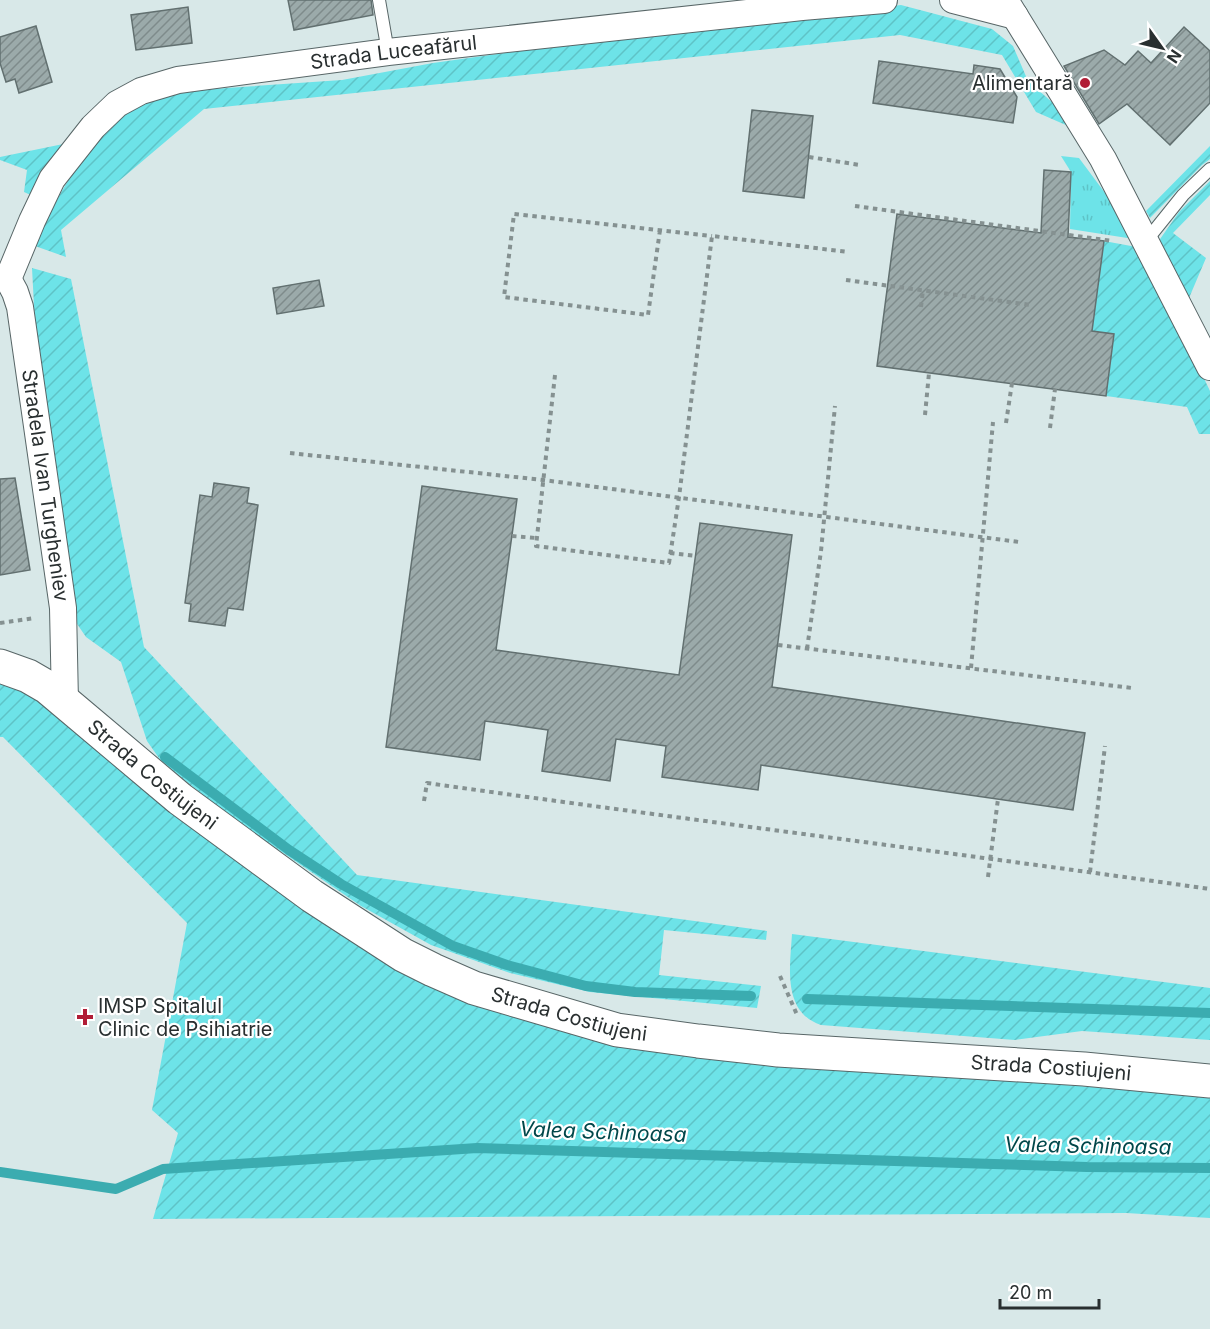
<svg xmlns="http://www.w3.org/2000/svg" width="1210" height="1329" font-family="Inter,sans-serif">
<style>
.grass{fill:url(#grass-tufts)}
.garden{fill:url(#garden-furrows)}
.lines{fill:none;stroke-linecap:round;stroke-linejoin:round}
.stream{stroke:#3bacb0;stroke-width:10}
.building{fill:url(#building-hatch);stroke:#627070;stroke-width:1.5}
.lane-casing{stroke:#586667;stroke-width:14}
.street-casing{stroke:#586667;stroke-width:28}
.secondary-casing{stroke:#586667;stroke-width:35}
.path{stroke:#859191;stroke-width:4;stroke-dasharray:4.5 4.5;stroke-linecap:butt}
.lane{stroke:#fff;stroke-width:12}
.street{stroke:#fff;stroke-width:26}
.secondary{stroke:#fff;stroke-width:33}
.poi-dot{fill:#b11d36;stroke:#fff;stroke-width:2}
.labels{text-anchor:middle;stroke-width:4.5;stroke-linejoin:round;paint-order:stroke}
.street-label{font-size:20px;fill:#292f30;stroke:#fff}
.poi-label{font-size:20px;fill:#292f30;stroke:#fff;text-anchor:end}
.water-label{font-size:21px;font-style:italic;fill:#00474a;stroke:#fff}
</style>
<defs>
<pattern id="grass-tufts" width="24" height="20" patternUnits="userSpaceOnUse" patternTransform="scale(1.5)"><rect width="24" height="20" fill="#6de3e8"/><path d="M3 7l-1-3M5 7V3M7 7l1-3M15 17l-1-3M17 17v-4M19 17l1-3" fill="none" stroke="#5ec3c7"/></pattern>
<pattern id="garden-furrows" width="10" height="10" patternUnits="userSpaceOnUse" patternTransform="scale(1.5)"><rect width="10" height="10" fill="#6de3e8"/><path d="M-1 1l2-2M0 10L10 0M9 11l2-2" fill="none" stroke="#5ec3c7"/></pattern>
<pattern id="building-hatch" width="6" height="6" patternUnits="userSpaceOnUse" patternTransform="scale(1.5)"><rect width="6" height="6" fill="#9baaaa"/><path d="M-1 1l2-2M0 6l6-6M5 7l2-2" fill="none" stroke="#7e8b8b"/></pattern>
</defs>
<rect width="100%" height="100%" fill="#d8e8e8"/>
<path class="grass" d="M1061,156L1079,158L1140,240L1070,229L1071,172Z"/>
<g class="garden">
<path d="M901,5L992,29L1013,46L1028,81L1070,118L1075,129L1036,112L1002,55L900,35L204,109L61,230L66,257L35,246L45,220L90,143L120,113L156,96L198,90L342,80L433,63L591,41Z"/>
<path d="M73,142L35,197L24,192L27,170L0,160V157Z"/>
<path d="M1210,146V159L1202,165L1150,218L1146,211Z"/>
<path d="M1210,181V195L1173,233L1206,258L1189,298L1158,242L1179,212Z"/>
<path d="M1104,241L1142,248L1210,391V434H1199L1187,407L1106,396L1114,334L1092,331Z"/>
<path d="M32,268L71,279L144,647L357,875L767,931L766,940L664,930L659,975L761,986L757,1008L590,992L510,973L431,945L361,906L229,816L161,761L147,741L121,662L86,637L73,618L38,381Z"/>
<path d="M0,681L22,690L450,990L932,1075L1210,1096V1218L1126,1213L153,1219L178,1133L152,1110L187,923L3,737H0Z"/>
<path d="M792,934L1210,988V1040L1082,1031L1015,1040L821,1025C782,1012 790,966 792,934Z"/>
</g>
<g class="lines">
<g class="stream">
<path d="M165,757L289,850L341,884L453,946L507,965L586,986L635,992L751,996"/>
<path d="M807,999L1210,1013"/>
<path d="M0,1172L116,1189L163,1169L477,1148L1087,1167L1210,1168"/>
</g>
</g>
<g class="building">
<path d="M288,0H371L373,15L294,30Z"/>
<path d="M188,7L192,43L136,50L131,15Z"/>
<path d="M36,26L52,82L19,93L15,79L6,82L0,63V37Z"/>
<path d="M1184,27L1210,51V103L1170,145L1127,104L1099,124L1064,66L1104,50L1125,65L1138,51L1151,63Z"/>
<path d="M879,61L973,74L974,65L1000,69L1017,97L1013,123L873,103Z"/>
<path d="M752,110L813,116L804,198L743,191Z"/>
<path d="M1044,170L1071,172L1068,237L1104,241L1092,331L1114,334L1106,396L877,366L897,214L1041,233Z"/>
<path d="M319,280L324,306L277,314L273,288Z"/>
<path d="M15,478L30,570L0,575V479Z"/>
<path d="M214,483L249,488L247,503L258,505L243,610L228,608L225,626L189,621L191,604L185,603L200,495L212,497Z"/>
<path d="M422,486L517,499L496,650L679,675L700,523L792,535L772,687L1085,733L1073,810L761,765L758,790L662,777L666,746L616,739L610,781L542,771L548,730L485,721L480,760L386,747Z"/>
</g>
<g class="lines">
<defs>
<g id="lane">
<path d="M379,0L388,52"/>
<path d="M1146,241L1183,195L1210,169"/>
</g>
<g id="street">
<path d="M953,0L1015,16"/>
<path d="M1005,0L1103,159L1210,367"/>
<path id="s1" d="M0,277L8,279L15,292L20,307L63,608L65,702"/>
<path id="s2" d="M8,279L32,221L52,179L93,127L117,104L141,91L178,80L388,52L802,7L884,0"/>
</g>
<g id="secondary">
<path id="s3" d="M0,666L28,676L47,687L180,799L312,896L403,955L433,970L474,988L617,1030L698,1041L778,1050L1084,1069L1210,1081"/>
</g>
</defs>
<use href="#lane" class="lane-casing"/>
<use href="#street" class="street-casing"/>
<use href="#secondary" class="secondary-casing"/>
<g class="path">
<path d="M809,157L860,165"/>
<path d="M855,206L1113,241"/>
<path d="M660,230L648,315L504,297L514,214L712,236"/>
<path d="M846,280L1031,305"/>
<path d="M921,307L923,290"/>
<path d="M555,375L536,546L669,563L679,497L712,236L849,252"/>
<path d="M925,415L929,373"/>
<path d="M1006,423L1012,383"/>
<path d="M1050,428L1055,389"/>
<path d="M290,453L543,480L1019,542"/>
<path d="M512,536L536,538"/>
<path d="M670,553L696,556"/>
<path d="M0,623L35,618"/>
<path d="M778,645L1132,688"/>
<path d="M807,649L821,551L835,406"/>
<path d="M971,668L993,422"/>
<path d="M424,801L427,783C688,820 949,852 1210,889"/>
<path d="M1090,872L1105,746"/>
<path d="M988,877L998,799"/>
<path d="M780,976L798,1017"/>
</g>
<use href="#lane" class="lane"/>
<use href="#street" class="street"/>
<use href="#secondary" class="secondary"/>
</g>
<g class="poi-dot">
<circle cx="1085" cy="83" r="6"/>
<path d="M82 1008h6v6h6v6h-6v6h-6v-6h-6v-6h6z"/>
</g>
<g class="labels">
<g class="street-label">
<text dy="7" stroke="none"><textPath href="#s2" startOffset="492">Strada Luceafărul</textPath></text>
<text dy="7" stroke="none"><textPath href="#s1" startOffset="219">Stradela Ivan Turgheniev</textPath></text>
<text dy="7" stroke="none"><textPath href="#s3" startOffset="189">Strada Costiujeni</textPath></text>
<text dy="7" stroke="none"><textPath href="#s3" startOffset="675">Strada Costiujeni</textPath></text>
<text dy="7" stroke="none"><textPath href="#s3" startOffset="1161">Strada Costiujeni</textPath></text>
</g>
<g class="poi-label">
<text x="1073" y="90">Alimentară</text>
<text x="98" y="1013" text-anchor="start">IMSP Spitalul<tspan x="98" dy="23">Clinic de Psihiatrie</tspan></text>
</g>
<g class="water-label">
<text transform="translate(603 1132) rotate(2)" y="7">Valea Schinoasa</text>
<text transform="translate(1088 1146) rotate(1)" y="7">Valea Schinoasa</text>
</g>
</g>
<g transform="translate(1162 48) rotate(124)" stroke="#ffffff" stroke-width="4.5" paint-order="stroke">
<path d="M0-4.5L10 22L0 15L-10 22Z" fill="#292f30"/>
<text y="-9" font-size="16" font-weight="bold" text-anchor="middle" fill="#292f30">N</text>
</g>
<path d="M1000 1299v9h99v-9" fill="none" stroke="#292f30" stroke-width="3"/>
<text x="1009" y="1299" font-size="18" fill="#292f30" stroke="#ffffff" stroke-width="4.5" paint-order="stroke">20 m</text>
</svg>
